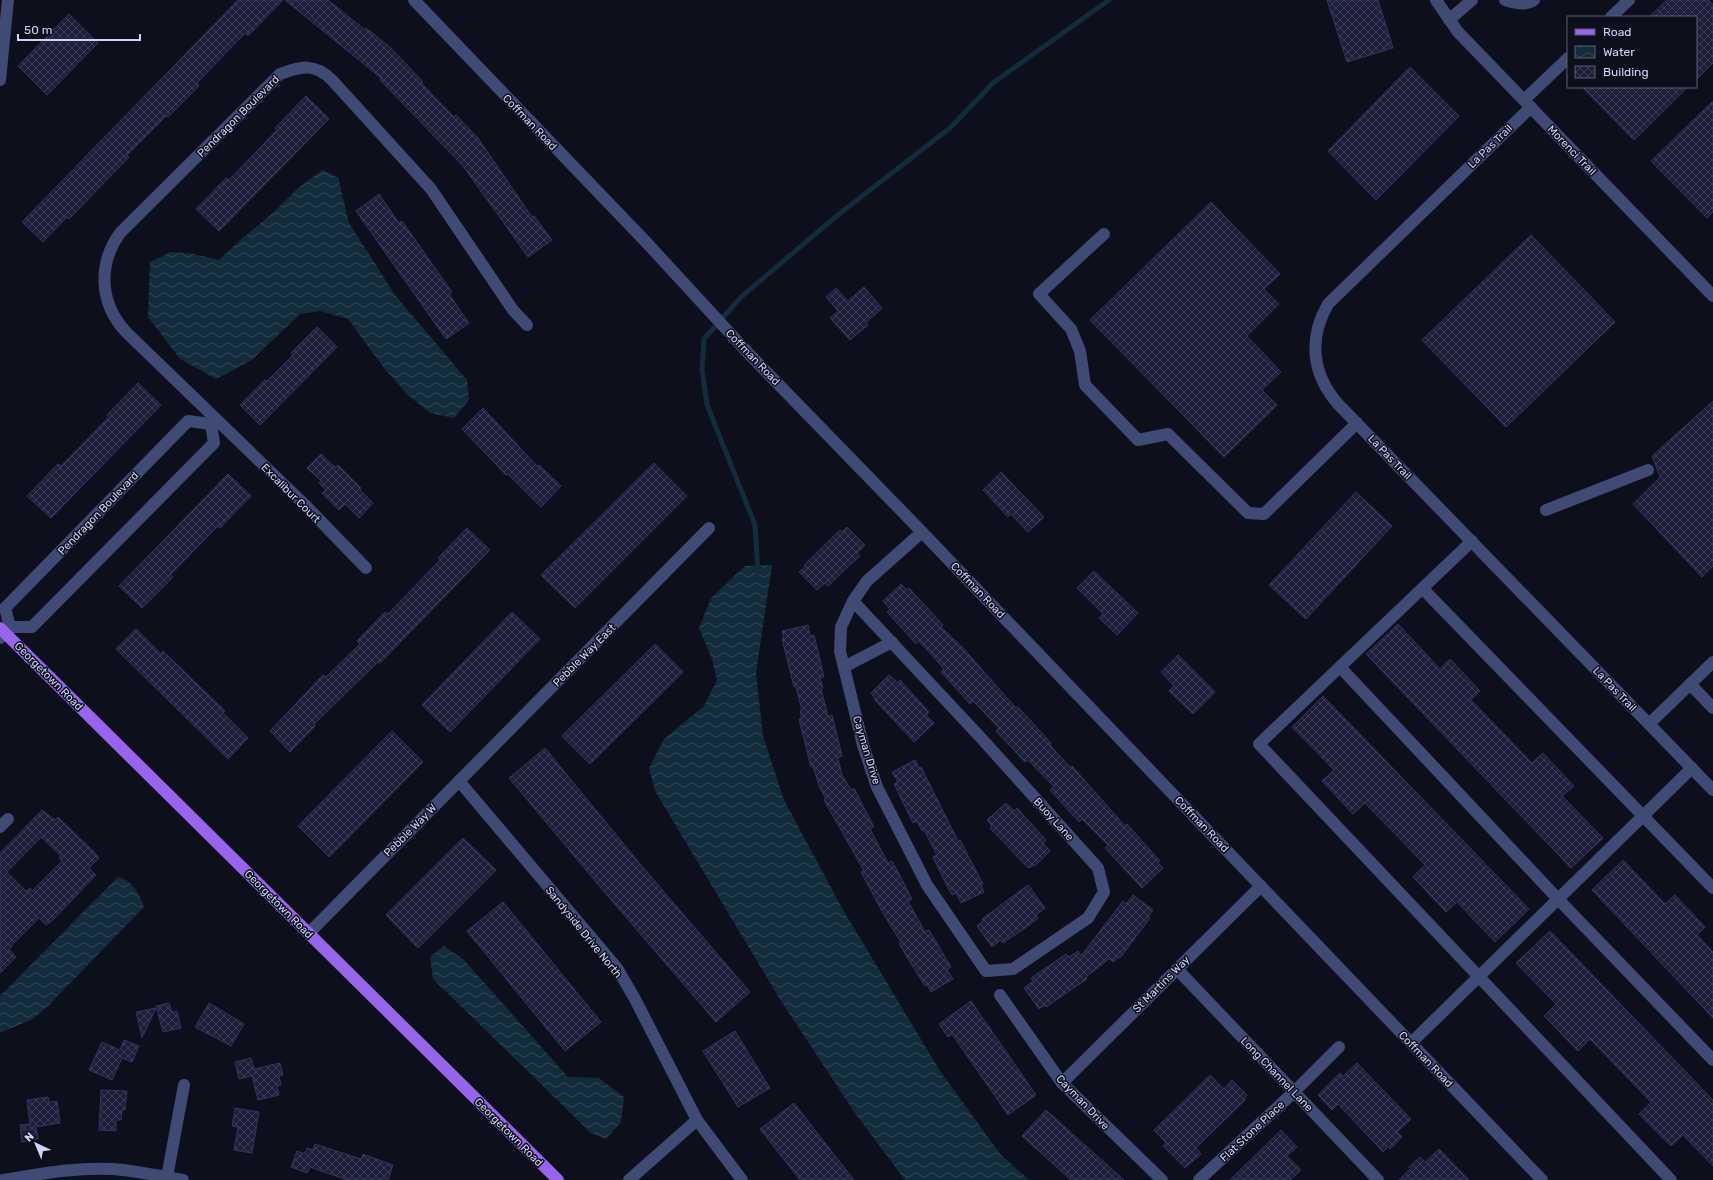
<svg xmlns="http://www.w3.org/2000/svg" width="1713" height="1180" font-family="Rubik,sans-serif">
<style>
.water{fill:url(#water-waves)}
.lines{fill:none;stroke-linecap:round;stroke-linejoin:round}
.stream{stroke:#122c3b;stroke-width:5}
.building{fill:url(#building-cross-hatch);stroke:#313463;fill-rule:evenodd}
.minor{stroke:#3f4a75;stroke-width:12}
.major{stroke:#9764eb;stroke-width:12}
.labels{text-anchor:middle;stroke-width:3;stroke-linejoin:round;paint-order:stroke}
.street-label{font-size:11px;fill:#cfd4f9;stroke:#0e0f1c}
</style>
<defs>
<pattern id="water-waves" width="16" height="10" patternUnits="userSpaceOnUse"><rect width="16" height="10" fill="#122c3b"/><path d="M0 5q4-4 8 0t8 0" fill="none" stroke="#334a58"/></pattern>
<pattern id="building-cross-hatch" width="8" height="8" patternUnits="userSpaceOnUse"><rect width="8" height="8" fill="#1c1e3a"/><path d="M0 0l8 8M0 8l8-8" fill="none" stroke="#3c3e57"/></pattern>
</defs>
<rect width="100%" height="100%" fill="#0e0f1c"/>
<g class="water">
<path d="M322,170L338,177L349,223L395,295L467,380L469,400L454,418L430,413L408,395L384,368L348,319L320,311L300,314L252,360L216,379L180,359L148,317L150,262L171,252L193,254L219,260L238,242L274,212L296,190Z"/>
<path d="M772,565L756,673L763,736L784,800L842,908L940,1071L1001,1155L1029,1180H905L855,1113L781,1001L655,791L649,768L664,739L704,706L717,680L712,659L699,628L711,598L745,566Z"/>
<path d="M118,877C133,881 139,893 144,907L47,1007L33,1019L0,1033V996Z"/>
<path d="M444,946L464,960L568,1077L599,1078L624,1097L621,1122L606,1139L591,1133L433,979L430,957Z"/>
</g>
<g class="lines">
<path class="stream" d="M758,572L755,525L707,405L702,369L704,339L741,297L839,214L950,128L993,83L1109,0"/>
</g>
<g class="building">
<path d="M238,0H283L248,36L245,33L197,83L199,86L168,117L166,116L127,155L129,157L69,219L67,217L43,242L22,222Z"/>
<path d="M285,0H328L365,30L366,28L390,47L423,82L421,83L454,117L456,115L478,138L532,217L534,216L552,240L528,257L463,166L380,80L381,78Z"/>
<path d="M1327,0H1378L1393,48L1347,62Z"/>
<path d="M1667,0H1709L1713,5V63L1696,80V17H1649Z"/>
<path d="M69,14L98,43L47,95L18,66Z"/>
<path d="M1410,67L1459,116L1376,200L1328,151Z"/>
<path d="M1582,87H1688L1634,140Z"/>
<path d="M306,96L329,119L219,231L196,209L226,178L229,180L277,130L275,128Z"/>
<path d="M1713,101V212L1707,218L1651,161Z"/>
<path d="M379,194L399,223L402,221L452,292L449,294L469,323L446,339L356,211Z"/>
<path d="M1211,202L1280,274L1264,289L1279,304L1247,336L1281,372L1262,390L1277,405L1224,457L1090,320Z"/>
<path d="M1531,235L1615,322L1506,427L1422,340Z"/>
<path d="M864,287L882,308L866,323L868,325L850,340L830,318L838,311L826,297L836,288L848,301Z"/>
<path d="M317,327L337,347L260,425L240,405L265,380L267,381L293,355L291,353Z"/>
<path d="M138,383L161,405L51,518L27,496L58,464L61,466L109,417L107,415Z"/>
<path d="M1713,401V566L1702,577L1633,504L1660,477L1652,456Z"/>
<path d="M483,408L537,466L539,465L561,486L541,507L508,474L506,475L462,429Z"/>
<path d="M321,454L335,467L338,465L361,488L360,490L373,503L359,518L345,504L339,510L322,493L326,490L319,483L321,481L307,468Z"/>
<path d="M654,463L687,496L575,608L541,575Z"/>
<path d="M1001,472L1044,517L1028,532L1011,514L1008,517L983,490Z"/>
<path d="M228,474L251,496L220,528L218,526L170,575L173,577L142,608L119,586Z"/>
<path d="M1356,492L1392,526L1306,619L1269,585Z"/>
<path d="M847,527L865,545L857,553L860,556L850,565L828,586L825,583L817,590L799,572L806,566L804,565L840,530L842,532Z"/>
<path d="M467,528L490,550L380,663L378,662L314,724L315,726L290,752L270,731L323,675L326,677L360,644L357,641L385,612L388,614L440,560L438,558Z"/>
<path d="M1094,571L1138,613L1117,635L1099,618L1103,614L1077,588Z"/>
<path d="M901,584L907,590L909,588L943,625L941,627L963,648L1016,708L1018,707L1051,743L1050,745L1071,768L1072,766L1125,826L1127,824L1160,861L1158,863L1163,868L1142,888L1105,848L1108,845L1082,819L1079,822L1050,790L1054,787L1028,760L1025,762L996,731L999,728L973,701L970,704L941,672L944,669L937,661L919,641L916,644L887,612L890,609L883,601Z"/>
<path d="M512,612L540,639L450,732L422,705Z"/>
<path d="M1398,624L1440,669L1450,659L1480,691L1471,700L1532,763L1543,753L1574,786L1562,796L1603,838L1571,868L1366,654Z"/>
<path d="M808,625L810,636L814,635L824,677L820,678L823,688L821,689L828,716L832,715L835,727L842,756L838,758L842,775L851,790L854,788L860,800L874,827L870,829L888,863L892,861L898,872L912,899L908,901L925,932L929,930L951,967L947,970L953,979L931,992L927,985L925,986L899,944L901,942L884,915L861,872L864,871L824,800L826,799L819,786L813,766L811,767L799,719L802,718L800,711L802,710L796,687H794L782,639L784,638L782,631Z"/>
<path d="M136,629L161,654L163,651L225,711L223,713L248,738L228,759L116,649Z"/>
<path d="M655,644L683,672L590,764L562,736Z"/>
<path d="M1178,655L1215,692L1193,714L1169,691L1174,686L1161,672Z"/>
<path d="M889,675L898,683L900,680L909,690L929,712L926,715L934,723L914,742L874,699L875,698L871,693Z"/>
<path d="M1323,696L1529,909L1495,942L1457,902L1446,912L1413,877L1425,865L1365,803L1353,814L1322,781L1334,770L1292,727Z"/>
<path d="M392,731L423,762L329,857L298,826Z"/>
<path d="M545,748L641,865L750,992L716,1022L606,894L509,778Z"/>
<path d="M915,760L919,768L921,767L958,841L960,840L983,884L981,885L984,892L961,903L956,893L952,895L946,884L933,857L937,855L924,830L922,831L917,821L913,823L894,784L898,782L892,772Z"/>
<path d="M1006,803L1014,811L1017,808L1026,818L1046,840L1043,843L1050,851L1037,864L1028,868L990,828L992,826L987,820Z"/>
<path d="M42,810L55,820L58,817L95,853L99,858L89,868L96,875L52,921L46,925L39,918L18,939L9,949L16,957L0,973V853ZM41,837L61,856L59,858L62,861L32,891L30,888L26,891L7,872Z"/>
<path d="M463,838L496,870L418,948L386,915Z"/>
<path d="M1623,860L1665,904L1675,895L1705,927L1697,935L1713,952V1018L1592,890Z"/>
<path d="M1028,885L1045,908L1036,915L1038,918L1028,926L1003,943L1001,940L992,947L977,926L983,921L982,919Z"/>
<path d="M1133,895L1153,910L1148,917L1150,918L1120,958L1118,957L1114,962L1109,959L1086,977L1087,979L1046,1007L1045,1005L1039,1009L1024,988L1033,981L1031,978L1066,954L1069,957L1078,951L1081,956L1123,901L1126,904Z"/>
<path d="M503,902L601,1022L565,1051L467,931Z"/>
<path d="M1550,931L1713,1100V1166L1683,1135L1671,1146L1639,1114L1651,1102L1590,1039L1578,1051L1544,1016L1556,1004L1516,963Z"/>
<path d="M971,1001L1036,1095L1008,1115L952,1034L948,1037L939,1024Z"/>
<path d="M169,1003L172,1012L177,1011L181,1028L163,1032L156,1006Z"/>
<path d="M209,1003L244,1024L231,1046L195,1027Z"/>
<path d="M156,1008L142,1038L136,1012Z"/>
<path d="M735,1031L770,1088L738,1107L703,1051Z"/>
<path d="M124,1040L139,1046L132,1062L122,1058L112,1080L89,1070L102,1042L120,1050Z"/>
<path d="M251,1058L254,1069L280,1063L283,1075L279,1076L281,1085L277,1086L279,1095L258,1100L252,1076L239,1079L235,1062Z"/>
<path d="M1357,1063L1411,1119L1397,1132L1402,1137L1390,1149L1388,1147L1383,1152L1338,1104L1332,1110L1318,1095L1340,1073L1343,1076Z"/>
<path d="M1210,1075L1224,1089L1232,1080L1247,1095L1244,1098L1245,1100L1196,1148L1201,1154L1185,1168L1163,1146L1166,1143L1154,1130Z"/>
<path d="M101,1090L127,1091L125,1110H122L121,1120H116V1131L99,1130Z"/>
<path d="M48,1097L49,1102L57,1101L60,1123L36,1127L38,1139L22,1142L20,1125L30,1124L27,1100Z"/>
<path d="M794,1103L854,1180H800L760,1129Z"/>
<path d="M235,1108L259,1112L252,1153L234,1150L238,1127L232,1126Z"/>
<path d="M1046,1110L1106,1164L1124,1180H1071L1022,1136Z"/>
<path d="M1281,1130L1297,1147L1287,1156L1301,1170L1290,1180H1230Z"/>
<path d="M315,1144L361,1159L363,1154L393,1165L388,1180H347L310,1167L307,1173L291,1167L297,1151L305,1154L307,1148L313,1150Z"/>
<path d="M1439,1149L1469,1180H1399L1410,1169L1409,1167L1420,1157L1425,1162Z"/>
</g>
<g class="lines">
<g class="minor">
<path d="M414,0L646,242L750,355L922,532L1542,1180"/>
<path d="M1436,0L1458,32L1713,296"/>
<path d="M1505,0C1515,3 1525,6 1534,0"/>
<path d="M1611,17L1629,0"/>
<path d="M1449,20L1472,0"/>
<path d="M0,80L8,0"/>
<path d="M1524,100L1568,58"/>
<path d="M1531,107L1328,304C1308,339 1312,374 1338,404L1713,790"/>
<path d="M1104,234L1039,294L1071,329L1080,351L1085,385L1138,440L1168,434L1248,513L1264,514L1357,423"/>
<path d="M1546,510L1648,470"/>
<path d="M1472,541L1259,744L1671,1180"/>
<path d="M366,568L306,506L126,332C100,304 97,265 120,233L280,74C301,66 315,63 332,80L431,189L513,310L527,325"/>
<path d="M1423,589L1713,888"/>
<path d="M853,601L982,739L1098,868L1104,892L1088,918L1013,969L986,971L927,885L877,787L863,745L840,651L841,627L853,601L867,581L922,532"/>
<path d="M10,627L5,608L188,421L211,424"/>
<path d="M0,638L10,627H32L214,443L211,424"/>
<path d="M844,667L892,642"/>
<path d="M1340,667L1558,899L1713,1060"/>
<path d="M1690,684L1713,708"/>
<path d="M1649,724L1713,662"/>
<path d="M459,781L617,968L635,999L697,1120L742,1180"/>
<path d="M0,827L8,819"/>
<path d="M309,933L709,528"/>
<path d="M1177,969L1378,1180"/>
<path d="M1000,995L1062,1083L1162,1180"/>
<path d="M1411,1043L1692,768"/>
<path d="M1062,1083L1261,886"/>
<path d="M167,1177L184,1085"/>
<path d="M3,1180C40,1174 76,1167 113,1169C137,1171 160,1176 183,1180"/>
<path d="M629,1180L697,1120"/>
<path d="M1199,1180L1294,1092L1339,1047"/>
</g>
<path class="major" d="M0,628L558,1180"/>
</g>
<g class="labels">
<g class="street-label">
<text transform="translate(238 116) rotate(-45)" y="4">Pendragon Boulevard</text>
<text transform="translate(530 122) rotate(46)" y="4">Coffman Road</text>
<text transform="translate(1490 146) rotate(-44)" y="4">La Pas Trail</text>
<text transform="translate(1572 150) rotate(46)" y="4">Morenci Trail</text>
<text transform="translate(753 357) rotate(46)" y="4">Coffman Road</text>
<text transform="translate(1390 457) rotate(46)" y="4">La Pas Trail</text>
<text transform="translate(291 493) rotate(45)" y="4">Excalibur Court</text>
<text transform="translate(98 513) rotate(-46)" y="4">Pendragon Boulevard</text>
<text transform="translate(978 590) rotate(46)" y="4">Coffman Road</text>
<text transform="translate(584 655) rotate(-45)" y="4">Pebble Way East</text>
<text transform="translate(49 676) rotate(45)" y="4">Georgetown Road</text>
<text transform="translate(1615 689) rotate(46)" y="4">La Pas Trail</text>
<text transform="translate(867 750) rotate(73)" y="4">Cayman Drive</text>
<text transform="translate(1054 819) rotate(48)" y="4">Buoy Lane</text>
<text transform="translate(1202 824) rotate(46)" y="4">Coffman Road</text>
<text transform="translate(410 830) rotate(-45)" y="4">Pebble Way W</text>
<text transform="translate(279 904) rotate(45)" y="4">Georgetown Road</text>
<text transform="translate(584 932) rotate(51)" y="4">Sandyside Drive North</text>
<text transform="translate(1161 984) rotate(-45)" y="4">St Martins Way</text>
<text transform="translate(1426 1059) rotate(46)" y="4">Coffman Road</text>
<text transform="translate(1277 1074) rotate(46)" y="4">Long Channel Lane</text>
<text transform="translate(1083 1102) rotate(46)" y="4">Cayman Drive</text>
<text transform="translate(1252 1131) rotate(-43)" y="4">Flat Stone Place</text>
<text transform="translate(509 1132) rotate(45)" y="4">Georgetown Road</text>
</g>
</g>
<rect x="1567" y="16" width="130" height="72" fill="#0e0f1c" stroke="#5b5e74"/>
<rect x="1575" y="29" width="20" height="6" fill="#9764eb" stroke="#5b5e74"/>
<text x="1603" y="36" font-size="12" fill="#cfd4f9">Road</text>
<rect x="1575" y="46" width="20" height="12" fill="url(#water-waves)" stroke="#5b5e74"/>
<text x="1603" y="56" font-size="12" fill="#cfd4f9">Water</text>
<rect x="1575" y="66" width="20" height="12" fill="url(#building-cross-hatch)" stroke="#5b5e74"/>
<text x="1603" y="76" font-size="12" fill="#cfd4f9">Building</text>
<g transform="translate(36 1144) rotate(316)" stroke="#0e0f1c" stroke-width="3" paint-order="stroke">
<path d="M0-3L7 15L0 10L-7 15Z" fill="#cfd4f9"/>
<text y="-6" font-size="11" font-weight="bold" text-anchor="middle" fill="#cfd4f9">N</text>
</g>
<path d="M18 34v6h122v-6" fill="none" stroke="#cfd4f9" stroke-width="2"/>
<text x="24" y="34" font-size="12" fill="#cfd4f9" stroke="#0e0f1c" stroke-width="3" paint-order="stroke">50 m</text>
</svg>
